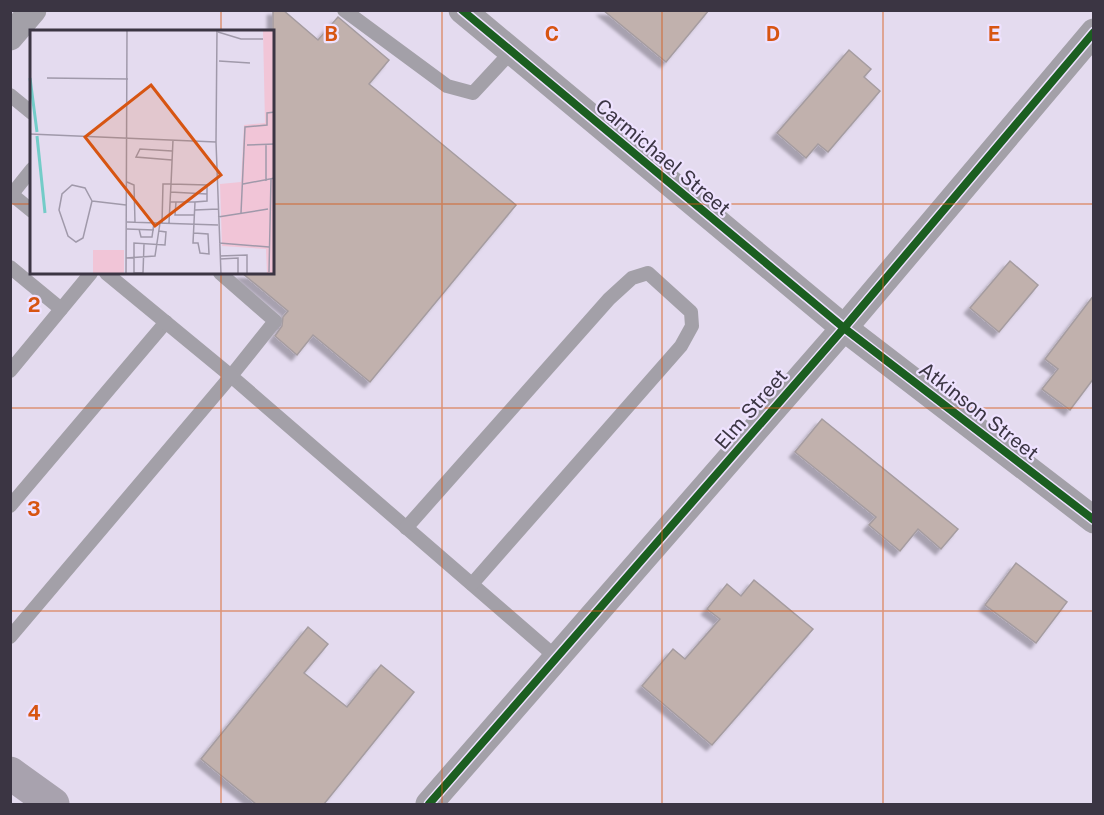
<svg xmlns="http://www.w3.org/2000/svg" width="1104" height="815" font-family="'Public Sans',sans-serif">
<style>
.building{fill:#c1b1ad;stroke:#a59ca0;stroke-width:1.5;filter:url(#shadow)}
.lines{fill:none;stroke-linecap:round;stroke-linejoin:round}
.service{stroke:#a3a0a8;stroke-width:14}
.minor{stroke:#a3a0a8;stroke-width:27}
.primary{stroke:#a8a2ae;stroke-width:33}
.cycleway-casing{stroke:#eee2ff;stroke-width:11}
.cycleway{stroke:#1b5e20;stroke-width:8}
.grid{fill:none;stroke:#d75512;stroke-width:1.5;stroke-opacity:0.55}
.labels{text-anchor:middle;stroke-width:4.5;stroke-linejoin:round;paint-order:stroke}
.street-label{font-size:20px;fill:#3b3543;stroke:#eee2ff}
.inset-river{fill:none;stroke:#73ccc8;stroke-width:3}
.inset-road{fill:none;stroke:#a099aa;stroke-width:1.5}
.view{fill:#d75512;fill-opacity:0.15;stroke:#d75512;stroke-width:3}
.inset-edge{fill:none;stroke:#3b3543;stroke-width:3}
.grid-label{font-size:20px;text-anchor:middle;font-weight:bold;fill:#d75512;stroke:#eee2ff;stroke-width:4.5;stroke-linejoin:round;paint-order:stroke}
</style>
<defs>
<filter id="shadow"><feDropShadow dx="-5.5" dy="5.5" stdDeviation="1.5" flood-color="#0004"/></filter>
</defs>
<rect width="100%" height="100%" fill="#e4dbef"/>
<g class="building">
<path d="M273,10H283L318,40L338,17L389,60L369,84L516,205L370,382L313,335L297,355L275,336L282,326L283,317L288,311L242,273H273Z"/>
<path d="M603,10H709L666,62Z"/>
<path d="M849,50L871,69L864,77L880,91L828,152L818,144L806,158L777,133Z"/>
<path d="M1010,261L1038,285L999,332L970,308Z"/>
<path d="M1094,295V378L1070,410L1042,389L1058,369L1045,359Z"/>
<path d="M822,419L958,529L941,549L918,529L900,551L869,525L876,517L795,452Z"/>
<path d="M1016,563L1067,602L1036,643L985,605Z"/>
<path d="M754,580L813,629L712,745L642,686L673,649L685,659L720,619L707,609L727,584L741,596Z"/>
<path d="M308,627L328,644L304,673L347,707L381,665L414,692L324,804H256L201,759Z"/>
</g>
<g class="lines">
<g class="service">
<path d="M344,10L447,86L473,93L511,52"/>
<path d="M10,95L32,113"/>
<path d="M10,193L32,211"/>
<path d="M12,194L32,169"/>
<path d="M10,267L61,309"/>
<path d="M220,273L275,321L231,376L557,658"/>
<path d="M10,371L91,273"/>
<path d="M10,506L166,322"/>
<path d="M406,528L609,299L632,278L648,273L691,312L692,326L681,346L472,584"/>
<path d="M10,637L231,376L106,273"/>
</g>
<g class="minor">
<path d="M462,10L844,328L1094,520"/>
<path d="M10,37L33,10"/>
<path d="M429,804L844,328L1094,32"/>
</g>
<path class="primary" d="M10,773L53,804"/>
<defs>
<g id="cycleway">
<path d="M462,10L844,328L1094,520"/>
<path d="M429,804L844,328L1094,32"/>
</g>
</defs>
<use href="#cycleway" class="cycleway-casing"/>
<use href="#cycleway" class="cycleway"/>
</g>
<path class="grid" d="M221,10V32M442,10V804M662,10V804M883,10V804M10,204H32M273,204H1094M221,273V804M10,408H1094M10,611H1094"/>
<g class="labels">
<g class="street-label">
<text transform="translate(663 157) rotate(40)" y="7">Carmichael Street</text>
<text transform="translate(751 409) rotate(-49)" y="7">Elm Street</text>
<text transform="translate(979 411) rotate(38)" y="7">Atkinson Street</text>
</g>
</g>
<g transform="translate(30 30)">
<rect width="244" height="244" fill="#e4dbef"/>
<path d="M233,0H244V244H237L236,219L192,216L190,154L211,152L214,95L235,93ZM63,220H94V244H63Z" fill="#f1c5d7"/>
<path class="inset-river" d="M0,48L7,102M7,106L15,183"/>
<path class="inset-road" d="M187,0L186,112L191,244M188,2L211,9H233M189,31L220,33M17,48L98,49M0,104L186,112M236,114V151M217,115L245,114M142,130L106,127L110,119L142,121M97,152L104,155L105,192M213,154L245,148M42,155L55,158L62,171L53,208L46,212L38,206L29,180L32,164ZM140,162L177,164M62,171L96,175M140,172H165M146,172L145,185H164M165,180L188,179M211,183L215,97L237,95V83L245,82M188,187L238,179M97,192L188,195M132,193L133,154H141L143,110M139,193L141,154L177,155V171L165,172L163,213H168L170,223L179,224L178,204L164,203M97,199L124,200M109,199L111,207H122L124,193M189,213L239,217M114,214L113,243H104V213L135,215L136,202L129,201M190,226L217,225V244M96,228L125,226L130,193M190,229L208,228V244M239,242L241,148M96,244L97,0"/>
<path class="view" d="M121,55L191,145L125,196L55,107Z"/>
<rect width="244" height="244" class="inset-edge"/>
</g>
<g class="grid-label">
<text x="331" y="41">B</text>
<text x="552" y="41">C</text>
<text x="773" y="41">D</text>
<text x="994" y="41">E</text>
<text x="34" y="312">2</text>
<text x="34" y="516">3</text>
<text x="34" y="720">4</text>
</g>
<rect width="1104" height="815" fill="none" stroke="#3b3543" stroke-width="24"/>
</svg>
